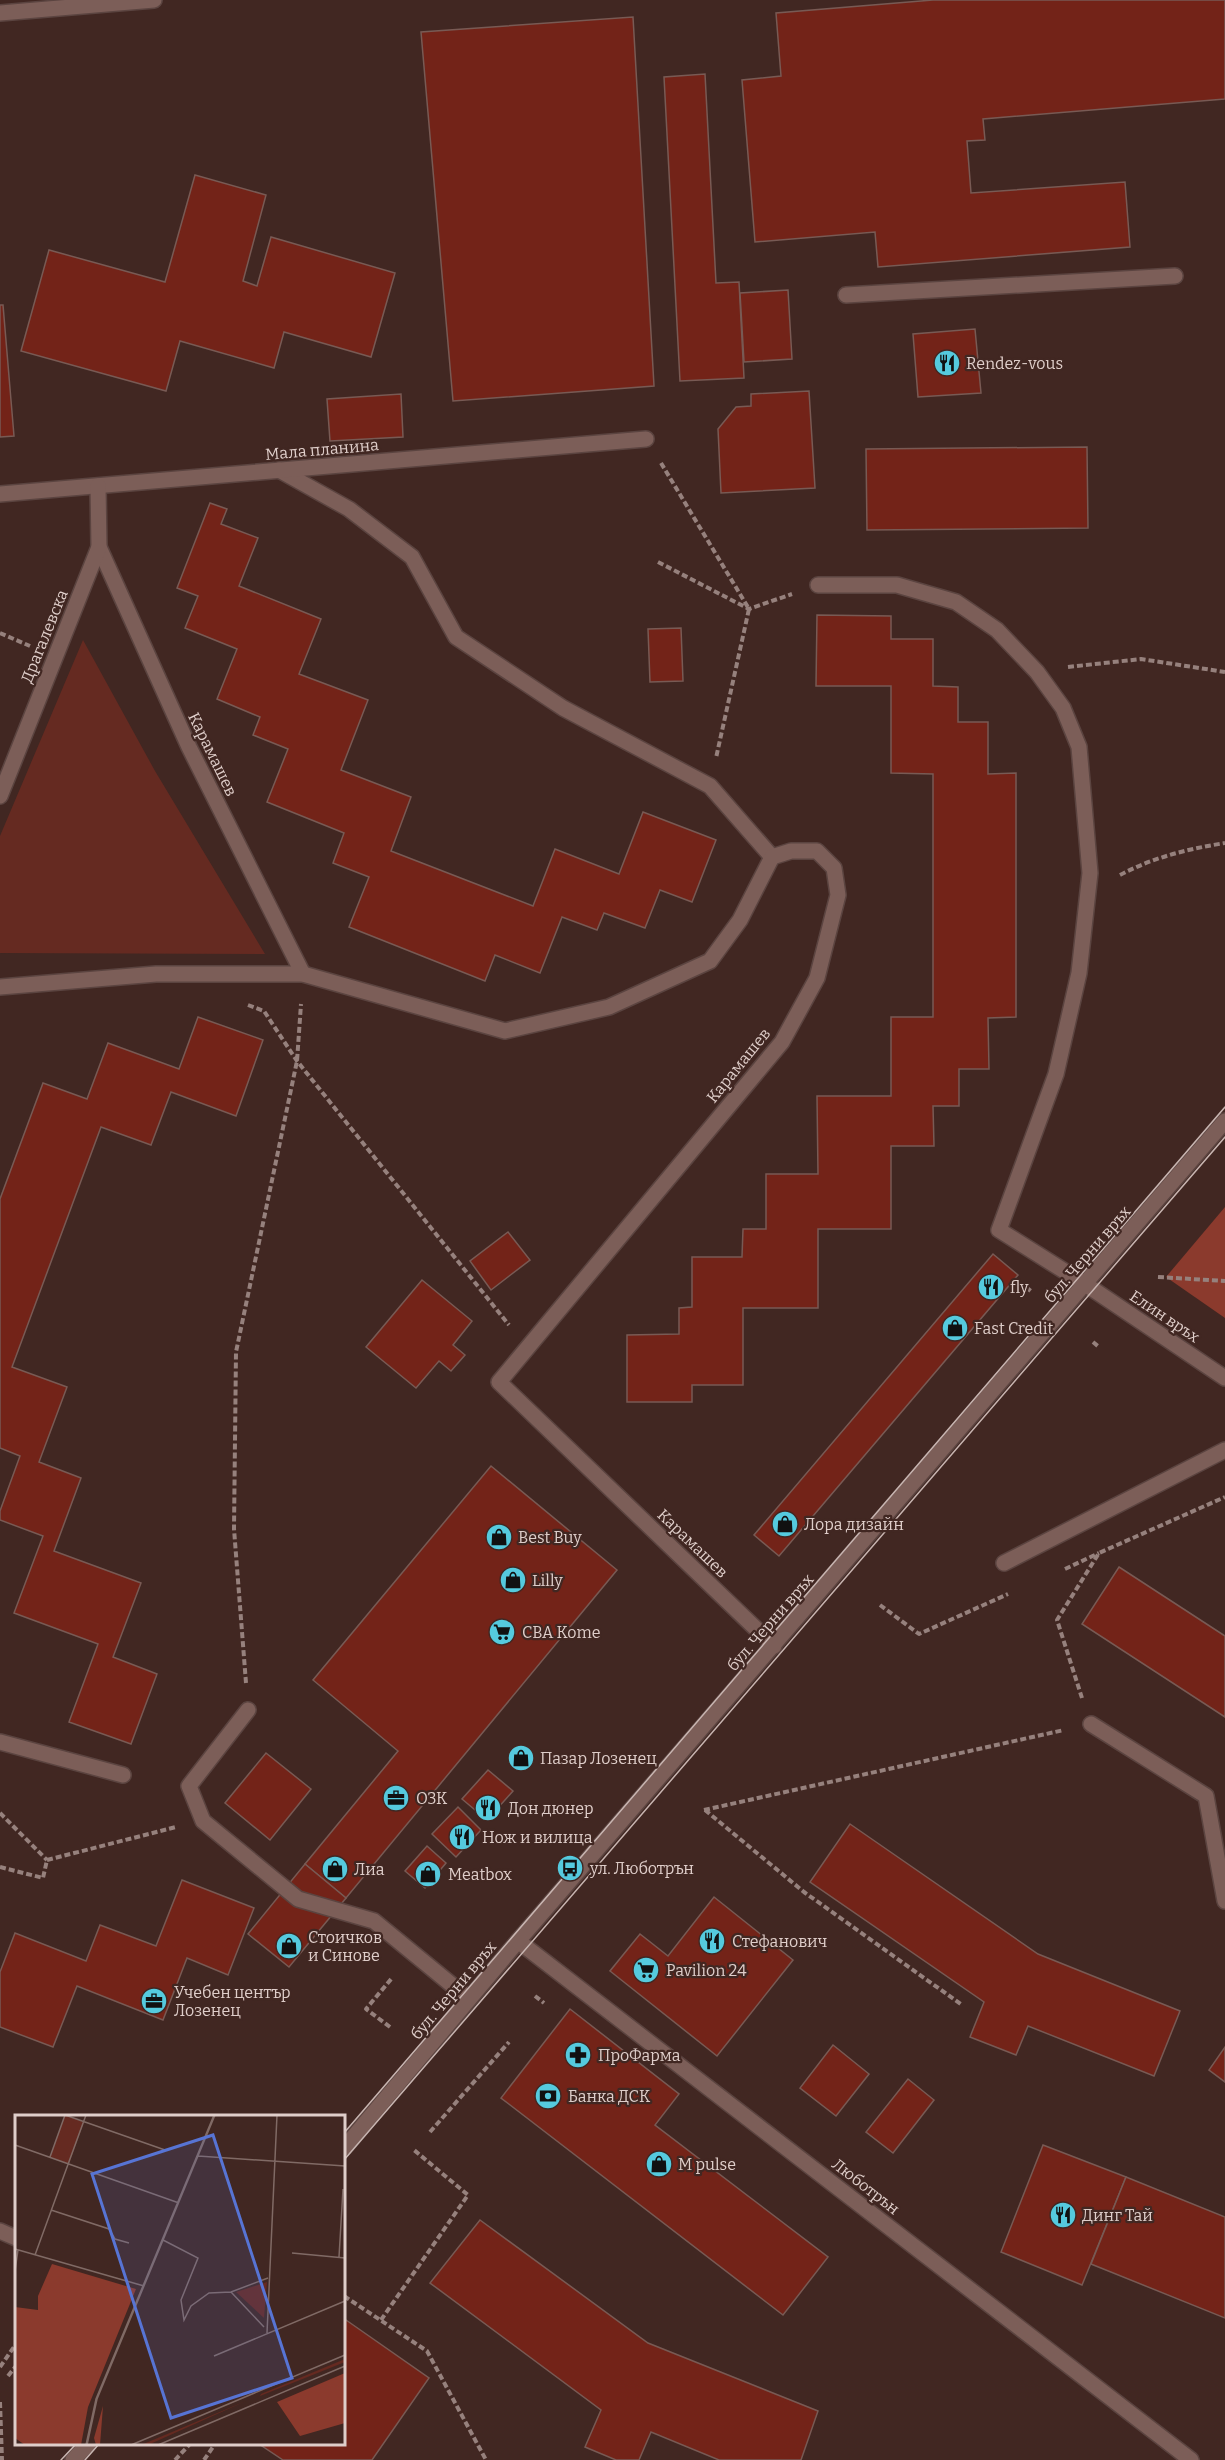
<svg xmlns="http://www.w3.org/2000/svg" width="1225" height="2460" font-family="Bitter,serif">
<style>
.green{fill:#652a21}
.forest{fill:#8b3a2d}
.building{fill:#732318;stroke:#785a54;stroke-width:1.5}
.lines{fill:none;stroke-linecap:round;stroke-linejoin:round}
.lane-casing{stroke:#5b4440;stroke-width:18}
.street-casing{stroke:#5b4440;stroke-width:18}
.secondary-casing{stroke:#5b4440;stroke-width:18}
.path{stroke:#96817d;stroke-width:4;stroke-dasharray:6 3;stroke-linecap:butt}
.lane{stroke:#7c5e58;stroke-width:15}
.street{stroke:#7c5e58;stroke-width:15}
.secondary{stroke:#7c5e58;stroke-width:15}
.tram{stroke:#c8b5b1;stroke-width:1.5}
.labels{text-anchor:middle;stroke-width:4.5;stroke-linejoin:round;paint-order:stroke}
.poi-label{font-size:16px;fill:#dfceca;stroke:#412722;text-anchor:start}
.street-label{font-size:16px;fill:#dfceca;stroke:#412722}
.inset-road{fill:none;stroke:#806a65;stroke-width:1.5}
.view{fill:#5774d4;fill-opacity:0.15;stroke:#5774d4;stroke-width:3}
.inset-edge{fill:none;stroke:#dfceca;stroke-width:3}
</style>
<rect width="100%" height="100%" fill="#412722"/>
<path class="green" d="M83,640L155,771L265,954L0,953V836Z"/>
<path class="forest" d="M1225,1207V1318L1166,1277Z"/>
<g class="building">
<path d="M933,0H1225V99L983,119L985,140L967,141L971,193L1125,182L1130,247L878,267L875,232L755,242L742,80L781,76L776,13Z"/>
<path d="M633,17L654,386L453,401L421,32Z"/>
<path d="M705,74L716,283L739,282L744,378L680,381L664,77Z"/>
<path d="M195,175L266,195L243,281L257,286L271,237L395,273L371,357L284,332L274,368L180,341L166,391L21,351L49,250L165,282Z"/>
<path d="M788,290L792,359L744,362L740,293Z"/>
<path d="M0,305H3L14,436L0,437Z"/>
<path d="M975,329L981,393L918,397L913,334Z"/>
<path d="M809,391L815,488L721,493L718,429L736,407L751,406V394Z"/>
<path d="M401,394L403,437L330,441L327,399Z"/>
<path d="M1087,447L1088,528L867,530L866,449Z"/>
<path d="M210,503L227,509L221,524L258,538L239,586L321,619L299,674L368,700L341,770L411,797L391,851L533,906L555,849L619,874L643,812L716,840L692,902L660,890L645,928L604,913L597,930L562,917L540,973L495,955L485,981L349,927L369,877L333,863L344,833L267,802L288,749L253,735L260,717L217,699L237,649L185,628L198,596L177,588Z"/>
<path d="M817,615L891,616V639H933V686L958,687V722H988V774L1016,773V1017L988,1018L989,1069H959V1106H933L934,1146H891V1229H818V1308H743V1385H692V1402H627V1335L679,1334V1308L692,1307V1257H742L743,1229H766V1174H818L817,1096H891V1017H933V774L891,773V686H816Z"/>
<path d="M681,628L683,681L650,682L648,629Z"/>
<path d="M198,1017L263,1040L236,1116L171,1092L151,1145L101,1127L12,1367L67,1387L39,1462L81,1478L54,1551L141,1583L113,1657L157,1674L131,1744L69,1722L98,1644L14,1613L43,1536L0,1520V1511L20,1456L0,1448V1199L43,1083L87,1099L108,1043L179,1069Z"/>
<path d="M508,1232L530,1260L491,1290L470,1261Z"/>
<path d="M993,1254L1018,1275L779,1556L754,1535Z"/>
<path d="M422,1280L472,1321L453,1345L465,1355L451,1371L439,1361L416,1388L366,1347Z"/>
<path d="M491,1466L617,1570L346,1898L305,1864L398,1751L313,1680Z"/>
<path d="M1119,1567L1225,1636V1717L1082,1624Z"/>
<path d="M266,1753L311,1789L270,1840L225,1803Z"/>
<path d="M488,1770L513,1791L487,1820L462,1799Z"/>
<path d="M458,1807L481,1830L456,1857L432,1834Z"/>
<path d="M850,1824L1038,1954L1180,2011L1154,2076L1028,2026L1016,2055L970,2037L984,2002L810,1882Z"/>
<path d="M427,1846L446,1863L425,1888L405,1871Z"/>
<path d="M305,1864L346,1898L289,1967L248,1934Z"/>
<path d="M182,1880L254,1908L228,1975L187,1958L163,2020L77,1986L53,2047L0,2027V1972L15,1933L86,1961L100,1925L156,1946Z"/>
<path d="M714,1897L793,1960L717,2056L610,1971L640,1934L668,1956Z"/>
<path d="M570,2009L679,2094L655,2125L828,2257L783,2315L501,2098Z"/>
<path d="M833,2045L869,2074L836,2116L800,2088Z"/>
<path d="M1225,2047V2082L1209,2070Z"/>
<path d="M908,2079L934,2100L893,2153L866,2132Z"/>
<path d="M1043,2145L1126,2177L1082,2285L1001,2252Z"/>
<path d="M1126,2177L1225,2217V2318L1091,2264Z"/>
<path d="M480,2220L648,2343L818,2411L801,2460H719L651,2432L639,2460H616L585,2447L601,2410L430,2283Z"/>
<path d="M346,2320L429,2378L372,2460H283L259,2444H344V2323Z"/>
</g>
<g class="lines">
<defs>
<g id="lane">
<path d="M846,295L1175,276"/>
<path d="M279,470L349,509L412,557L456,637L563,708L710,786L772,857"/>
<path d="M818,585H897L956,602L997,630L1037,672L1063,708L1079,747L1090,873L1079,973L1056,1074L999,1230L1085,1284"/>
<path d="M1004,1563L1225,1450"/>
<path d="M248,1710L189,1786L203,1821L298,1899L374,1921L469,1999"/>
<path d="M0,1742L123,1775"/>
</g>
<g id="street">
<path d="M0,494L646,439"/>
<path d="M99,547L189,747L303,974"/>
<path d="M0,796L99,547L98,486"/>
<path d="M0,987L156,974H303L505,1031L609,1007L710,961L740,920L772,857L791,851H817L834,868L838,895L817,978L782,1042L499,1382L774,1646"/>
<path d="M1085,1284L1225,1378"/>
<path d="M1091,1724L1206,1796L1225,1901"/>
<path d="M518,1941L1191,2460"/>
<path d="M0,2231L16,2238"/>
</g>
<g id="secondary">
<path d="M0,13L154,0"/>
<path d="M344,2148L518,1941L1225,1121"/>
<path d="M73,2460L88,2444"/>
</g>
</defs>
<use href="#lane" class="lane-casing"/>
<use href="#street" class="street-casing"/>
<use href="#secondary" class="secondary-casing"/>
<g class="path">
<path d="M661,463L749,609L716,758"/>
<path d="M658,562L749,609L792,594"/>
<path d="M0,633L30,646"/>
<path d="M1068,667L1141,659L1225,672"/>
<path d="M1120,875C1154,857 1188,849 1225,843"/>
<path d="M248,1005L264,1011L297,1061L509,1325"/>
<path d="M1158,1277L1225,1281"/>
<path d="M1026,1287L1032,1292"/>
<path d="M1093,1342L1099,1347"/>
<path d="M1065,1569L1099,1553"/>
<path d="M880,1605L919,1634L1008,1594"/>
<path d="M246,1683L234,1529L236,1352L297,1061L301,1004"/>
<path d="M1082,1698L1057,1620L1099,1553L1225,1497"/>
<path d="M704,1810L1064,1730"/>
<path d="M705,1810L804,1892L962,2005"/>
<path d="M0,1813L47,1860"/>
<path d="M47,1860L176,1827"/>
<path d="M0,1867L43,1878L47,1860"/>
<path d="M535,1996L544,2003"/>
<path d="M390,2027L366,2009L392,1978"/>
<path d="M430,2132L509,2042"/>
<path d="M344,2296L427,2351L486,2460"/>
<path d="M381,2320L468,2195L414,2150"/>
<path d="M0,2367L16,2344"/>
<path d="M8,2376L16,2366"/>
<path d="M0,2402L2,2460"/>
<path d="M175,2460L190,2444"/>
<path d="M204,2460L215,2444"/>
</g>
<use href="#lane" class="lane"/>
<use href="#street" class="street"/>
<use href="#secondary" class="secondary"/>
<g class="tram">
<path d="M344,2133L1225,1107"/>
<path d="M344,2160L1225,1137"/>
<path d="M61,2460L76,2444"/>
<path d="M85,2460L99,2444"/>
</g>
</g>
<defs>
<symbol id="restaurant-disc" viewBox="-11 -11 22 22"><circle r="9.5" fill="#55cade" stroke="#412722"/><path d="M-5-6h1v4h1v-4h1v4h1v-4h1v5L-1.5 .5V6h-2V.5L-5-1ZM5-6V6H3V1.5H1.5Q1.5-4 5-6Z" fill="#111"/></symbol>
<symbol id="shop-disc" viewBox="-11 -11 22 22"><circle r="9.5" fill="#55cade" stroke="#412722"/><path d="M-5-2.5h2.3a2.7 3.5 0 0 1 5.4 0H5L5.5 6h-11ZM-1.5-2.5h3a1.5 2.3 0 0 0-3 0Z" fill="#111"/></symbol>
<symbol id="supermarket-disc" viewBox="-11 -11 22 22"><circle r="9.5" fill="#55cade" stroke="#412722"/><path d="M-6-5.5h2.5l.6 2H6L4.5 2H-2.5L-4.4-4H-6ZM-1.5 3.2a1.3 1.3 0 1 0 .1 0ZM3 3.2a1.3 1.3 0 1 0 .1 0Z" fill="#111"/></symbol>
<symbol id="office-disc" viewBox="-11 -11 22 22"><circle r="9.5" fill="#55cade" stroke="#412722"/><path d="M-6-3h4V-5.5h4V-3h4V5H-6ZM-1-4.5V-3h2v-1.5ZM-6 0V1H6V0Z" fill="#111"/></symbol>
<symbol id="bus-disc" viewBox="-11 -11 22 22"><circle r="9.5" fill="#55cade" stroke="#412722"/><path d="M-5-6H5V4H4V6H2V4H-2V6H-4V4H-5ZM-3.5-4V0h7V-4ZM-3.5 1.2v1.5H-2V1.2ZM2 1.2v1.5H3.5V1.2Z" fill="#111"/></symbol>
<symbol id="pharmacy-disc" viewBox="-11 -11 22 22"><circle r="9.5" fill="#55cade" stroke="#412722"/><path d="M-2-6h4v4h4v4h-4v4h-4v-4h-4v-4h4Z" fill="#111"/></symbol>
<symbol id="bank-disc" viewBox="-11 -11 22 22"><circle r="9.5" fill="#55cade" stroke="#412722"/><path d="M-6-4H6V4H-6ZM0-2.3a2.3 2.3 0 1 0 0 4.6a2.3 2.3 0 1 0 0-4.6Z" fill="#111"/></symbol>
</defs>
<g fill-rule="evenodd">
<use href="#restaurant-disc" x="932" y="348" width="30" height="30"/>
<use href="#restaurant-disc" x="976" y="1272" width="30" height="30"/>
<use href="#shop-disc" x="940" y="1313" width="30" height="30"/>
<use href="#shop-disc" x="770" y="1509" width="30" height="30"/>
<use href="#shop-disc" x="484" y="1522" width="30" height="30"/>
<use href="#shop-disc" x="498" y="1565" width="30" height="30"/>
<use href="#supermarket-disc" x="487" y="1617" width="30" height="30"/>
<use href="#shop-disc" x="506" y="1743" width="30" height="30"/>
<use href="#office-disc" x="381" y="1783" width="30" height="30"/>
<use href="#restaurant-disc" x="473" y="1793" width="30" height="30"/>
<use href="#restaurant-disc" x="447" y="1822" width="30" height="30"/>
<use href="#bus-disc" x="555" y="1853" width="30" height="30"/>
<use href="#shop-disc" x="320" y="1854" width="30" height="30"/>
<use href="#shop-disc" x="413" y="1859" width="30" height="30"/>
<use href="#restaurant-disc" x="697" y="1926" width="30" height="30"/>
<use href="#shop-disc" x="274" y="1931" width="30" height="30"/>
<use href="#supermarket-disc" x="631" y="1955" width="30" height="30"/>
<use href="#office-disc" x="139" y="1986" width="30" height="30"/>
<use href="#pharmacy-disc" x="563" y="2040" width="30" height="30"/>
<use href="#bank-disc" x="533" y="2081" width="30" height="30"/>
<use href="#shop-disc" x="644" y="2149" width="30" height="30"/>
<use href="#restaurant-disc" x="1048" y="2200" width="30" height="30"/>
</g>
<g class="labels">
<g class="poi-label">
<text x="966" y="369">Rendez-vous</text>
<text x="1010" y="1293">fly</text>
<text x="974" y="1334">Fast Credit</text>
<text x="804" y="1530">Лора дизайн</text>
<text x="518" y="1543">Best Buy</text>
<text x="532" y="1586">Lilly</text>
<text x="522" y="1638">CBA Kome</text>
<text x="540" y="1764">Пазар Лозенец</text>
<text x="416" y="1804">ОЗК</text>
<text x="508" y="1814">Дон дюнер</text>
<text x="482" y="1843">Нож и вилица</text>
<text x="590" y="1874">ул. Люботрън</text>
<text x="354" y="1875">Лиа</text>
<text x="448" y="1880">Meatbox</text>
<text x="308" y="1943">Стоичков<tspan x="308" dy="18">и Синове</tspan></text>
<text x="732" y="1947">Стефанович</text>
<text x="666" y="1976">Pavilion 24</text>
<text x="174" y="1998">Учебен център<tspan x="174" dy="18">Лозенец</tspan></text>
<text x="598" y="2061">ПроФарма</text>
<text x="568" y="2102">Банка ДСК</text>
<text x="678" y="2170">M pulse</text>
<text x="1082" y="2221">Динг Тай</text>
</g>
<g class="street-label">
<text transform="translate(322 449) rotate(-5)" y="6">Мала планина</text>
<text transform="translate(44 636) rotate(-68)" y="6">Драгалевска</text>
<text transform="translate(213 754) rotate(64)" y="6">Карамашев</text>
<text transform="translate(738 1065) rotate(-51)" y="6">Карамашев</text>
<text transform="translate(1087 1254) rotate(-49)" y="6">бул. Черни връх</text>
<text transform="translate(1165 1316) rotate(34)" y="6">Елин връх</text>
<text transform="translate(693 1543) rotate(44)" y="6">Карамашев</text>
<text transform="translate(770 1622) rotate(-49)" y="6">бул. Черни връх</text>
<text transform="translate(453 1990) rotate(-50)" y="6">бул. Черни връх</text>
<text transform="translate(866 2186) rotate(38)" y="6">Люботрън</text>
</g>
</g>
<g transform="translate(15 2115)">
<rect width="330" height="330" fill="#412722"/>
<path d="M50,0L69,7L54,49L35,42ZM252,167L249,203L221,177ZM330,244V247L245,281L246,279ZM231,286L133,330H126Z" fill="#652a21"/>
<path d="M37,149L121,174L73,292L66,330H10L0,323V192L23,195V181ZM330,258V308L285,321L262,287ZM88,291L85,330H81L79,323Z" fill="#8b3a2d"/>
<path class="inset-road" d="M50,0L150,35M0,30L164,88M183,41L330,51M35,42L50,0M36,95L94,114L100,124L114,128M148,125L183,143L166,185L169,205L176,191L194,178L216,177L253,163M0,134L129,171M277,138L330,143M20,140L71,0M324,142L328,74M0,156L3,135M216,177L249,212M252,218L262,0M199,241L330,186M71,330L81,284L199,0M72,330L82,284L200,0M116,330L330,240M143,330L330,251"/>
<path class="view" d="M198,20L277,263L156,303L77,59Z"/>
<rect width="330" height="330" class="inset-edge"/>
</g>
</svg>
